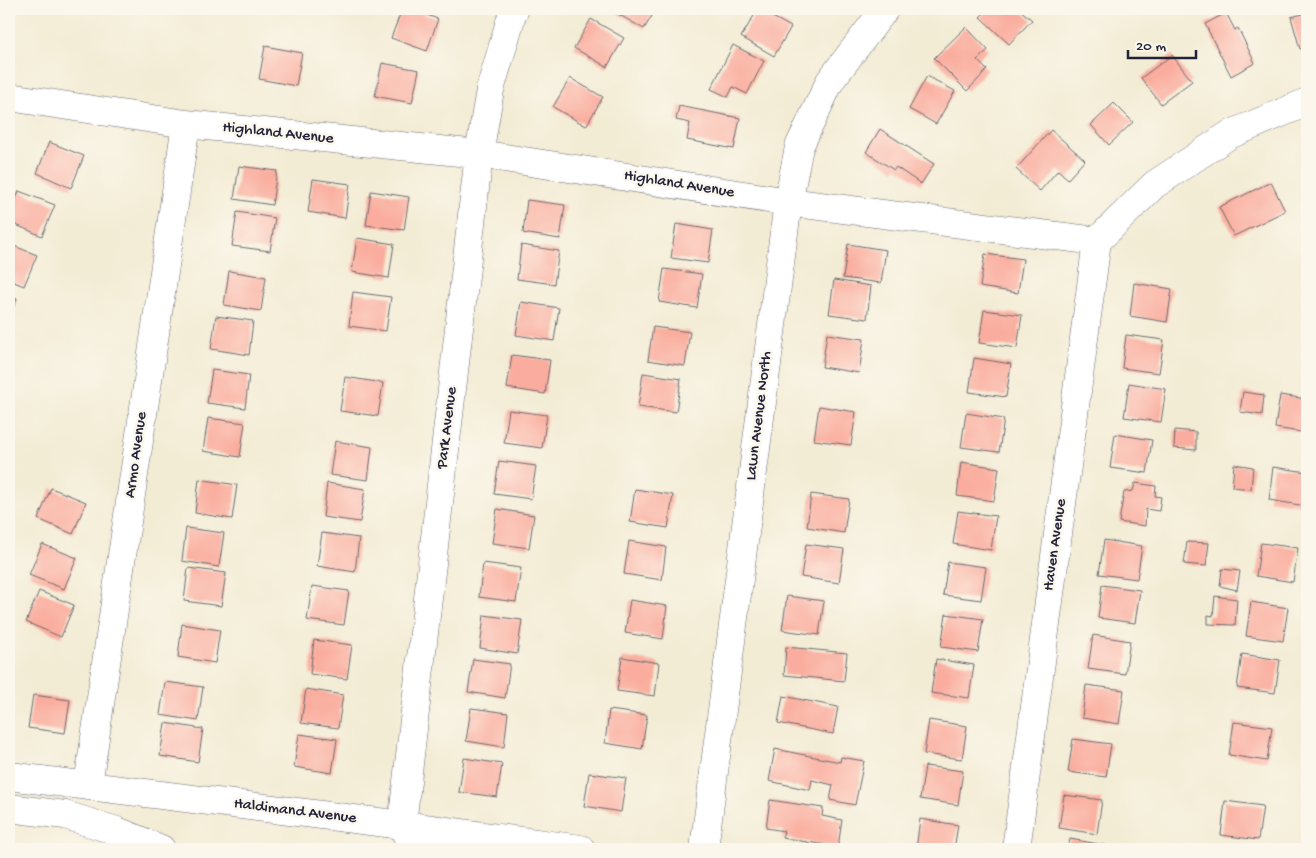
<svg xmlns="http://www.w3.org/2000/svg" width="1316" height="858" font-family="'Gochi Hand',sans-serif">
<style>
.building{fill:#faad9e}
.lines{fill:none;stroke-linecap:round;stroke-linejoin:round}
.minor-casing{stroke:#6b6971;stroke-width:29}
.minor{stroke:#fff;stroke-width:28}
.labels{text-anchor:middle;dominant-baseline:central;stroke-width:5;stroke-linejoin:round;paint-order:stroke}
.street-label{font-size:16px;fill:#22223b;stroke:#fbf7ec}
</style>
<rect width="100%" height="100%" fill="#fbf7ec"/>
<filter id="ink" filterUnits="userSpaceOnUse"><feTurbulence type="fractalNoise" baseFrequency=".02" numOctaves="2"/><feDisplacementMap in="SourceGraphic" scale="10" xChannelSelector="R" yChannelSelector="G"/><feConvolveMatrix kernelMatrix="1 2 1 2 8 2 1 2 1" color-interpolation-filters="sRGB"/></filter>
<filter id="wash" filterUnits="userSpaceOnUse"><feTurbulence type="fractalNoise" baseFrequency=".0096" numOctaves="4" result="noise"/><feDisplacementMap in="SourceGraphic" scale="20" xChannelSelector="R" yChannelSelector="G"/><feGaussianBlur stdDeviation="1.12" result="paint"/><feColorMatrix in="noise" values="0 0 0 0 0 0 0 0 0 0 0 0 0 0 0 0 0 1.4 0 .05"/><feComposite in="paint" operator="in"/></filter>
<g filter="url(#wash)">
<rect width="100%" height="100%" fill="#f3ecd5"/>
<g id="blocks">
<path class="building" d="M402 9H410L438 19 427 51 391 38Z
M612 9H656L644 29 611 10Z
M758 9 791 27 774 56 741 37Z
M988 9H1019L1032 20 1009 44 980 17Z
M1226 13 1235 30 1238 28 1255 63 1231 76 1205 24Z
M1307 13V47L1300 49 1291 17Z
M591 19 624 38 607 67 574 48Z
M966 27 988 50 977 60 987 70 967 91 934 58Z
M733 45 764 61 747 94 733 87 728 97 711 89Z
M265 46 302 53 296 86 259 79Z
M1172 55 1192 81 1161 104 1141 78Z
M382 63 419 70 412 103 375 96Z
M927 76 955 91 936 124 909 109Z
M570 78 603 97 586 126 553 107Z
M1114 103 1133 122 1109 145 1091 125Z
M679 106 740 118 734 149 687 140 690 123 676 120Z
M880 129 934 164 921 184 896 167 894 170 866 152Z
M1051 130 1085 160 1068 179 1058 170 1040 191 1016 169Z
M49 142 84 156 71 188 37 173Z
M239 166 277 171 272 205 234 199Z
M313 179 350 184 345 218 308 212Z
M1271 182 1285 211 1234 236 1219 207Z
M19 191 55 205 42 236 9 222V217Z
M371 191 409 197 404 230 366 225Z
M527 200 565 205 560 239 523 233Z
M237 212 275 218 270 251 232 246Z
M676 224 713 230 708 263 671 258Z
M357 238 394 244 389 278 352 272Z
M9 244 37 255 24 286 9 280Z
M848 244 886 250 881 283 843 278Z
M521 245 559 251 554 284 517 279Z
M985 254 1023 259 1018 293 980 287Z
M664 269 702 274 697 308 659 302Z
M229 271 266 277 261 311 224 305Z
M834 280 871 286 867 319 829 314Z
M1134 283 1172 289 1167 322 1130 316Z
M353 292 391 297 386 331 349 326Z
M9 296 17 299 9 318Z
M521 302 559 308 554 341 516 335Z
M984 310 1022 315 1017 348 979 343Z
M216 316 253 321 249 355 211 349Z
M653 327 690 332 685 366 648 360Z
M827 334 864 339 859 373 822 367Z
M1126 335 1164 340 1159 373 1122 368Z
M512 355 550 360 545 394 507 388Z
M974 358 1011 364 1006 397 969 392Z
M212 370 249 375 245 408 207 403Z
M643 373 681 379 676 412 638 407Z
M345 377 383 383 378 416 340 411Z
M1129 383 1166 389 1161 422 1124 417Z
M1243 392 1264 395 1262 415 1240 412Z
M1280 395 1307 399V433L1275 428Z
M819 406 856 412 851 445 814 440Z
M509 410 547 415 542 448 504 443Z
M966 413 1004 419 999 452 961 447Z
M208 418 245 423 240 457 203 451Z
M1175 430 1196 432V450L1174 448Z
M1115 434 1152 440 1147 473 1110 468Z
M335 441 372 447 368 480 330 475Z
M499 461 536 466 531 499 494 494Z
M961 462 999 468 994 501 957 496Z
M1234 464 1253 467 1251 489 1232 487Z
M1273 467 1307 472V497L1306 506 1269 500Z
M199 479 237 485 232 519 195 513Z
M327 483 365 489 360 522 323 517Z
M1135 483 1156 486 1155 496 1161 497 1159 511 1146 509 1145 526 1119 522 1124 492 1133 491Z
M51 488 86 502 73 534 38 519Z
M635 489 673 495 668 528 630 522Z
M811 494 849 499 844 533 807 527Z
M497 509 534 515 529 548 492 543Z
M958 511 996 516 991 550 953 544Z
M186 528 224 533 219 567 182 561Z
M322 533 359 538 355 572 317 566Z
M1104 540 1142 546 1137 579 1099 574Z
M629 541 666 547 662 580 624 574Z
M1187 542 1209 543 1206 566 1184 564Z
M1261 543 1298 548 1293 582 1256 576Z
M42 544 77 558 64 589 29 575Z
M806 544 844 549 839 583 801 577Z
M948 562 986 567 981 600 943 595Z
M483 563 521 568 516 602 479 597Z
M188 568 226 573 221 606 184 601Z
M1222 569 1240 571 1237 590 1220 586Z
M1102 585 1140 590 1135 623 1098 618Z
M312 586 349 591 344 625 307 620Z
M39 591 74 605 61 637 26 622Z
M787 596 824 601 819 635 782 630Z
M1215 596 1237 599 1235 625 1208 624V615L1213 616Z
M630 600 667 606 663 639 625 633Z
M1251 602 1288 608 1283 641 1246 636Z
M946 614 983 619 978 652 941 647Z
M484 615 522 620 517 654 480 648Z
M182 624 220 630 215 663 178 657Z
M1093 635 1130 641 1125 674 1088 669Z
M314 640 352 645 347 679 310 674Z
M786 647 847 653 844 681 784 675Z
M1242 654 1280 660 1275 693 1237 688Z
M622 657 659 663 655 696 617 691Z
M473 659 510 664 505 698 468 692Z
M936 659 974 665 969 698 931 693Z
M165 682 203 687 198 721 160 715Z
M1086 685 1124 690 1119 724 1082 718Z
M306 689 343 695 338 728 301 723Z
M33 695 70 700 65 733 28 728Z
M783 696 838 707 833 734 778 723Z
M471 708 508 713 504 747 466 741Z
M609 710 647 715 642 749 605 743Z
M929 720 967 726 962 759 924 754Z
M1234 722 1272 727 1267 761 1229 755Z
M165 723 203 729 198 762 160 756Z
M299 734 337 739 332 773 294 767Z
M1073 739 1111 744 1106 777 1068 772Z
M775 749 840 762 841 757 864 761 855 805 830 800 833 785 812 780 810 790 769 781Z
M464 758 502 764 497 797 459 792Z
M925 766 963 771 958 805 920 799Z
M589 773 626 778 621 812 584 806Z
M1064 795 1102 800 1097 834 1059 828Z
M770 800 823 808 822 816 842 820 838 847 782 838 784 831 766 828Z
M1225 801 1263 806 1258 840 1221 835Z
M920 819 958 825 954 849H916Z
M1070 839 1110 846V849H1068Z"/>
</g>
</g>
<g filter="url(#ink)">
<use href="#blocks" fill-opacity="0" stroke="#6b6971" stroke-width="1"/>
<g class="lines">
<defs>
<path id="minor" d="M9 97 186 124 479 154 788 202 1097 241 1154 185 1229 135 1307 102
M9 776 402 825 581 849
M88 785 186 124
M9 808 65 815 117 831 161 849
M413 849 402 825 479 154 490 90 512 15 515 9
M704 849 788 202 799 147 830 81 885 9
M1016 849 1097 241"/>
</defs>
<use href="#minor" class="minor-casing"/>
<use href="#minor" class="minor"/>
</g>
</g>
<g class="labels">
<g class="street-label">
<text transform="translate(278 134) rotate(6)">Highland Avenue</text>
<text transform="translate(679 185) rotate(9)">Highland Avenue</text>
<text transform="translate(760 416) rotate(-83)">Lawn Avenue North</text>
<text transform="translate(448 428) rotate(-83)">Park Avenue</text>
<text transform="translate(137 455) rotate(-82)">Armo Avenue</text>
<text transform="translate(1056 545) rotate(-82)">Haven Avenue</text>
<text transform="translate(295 812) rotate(7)">Haldimand Avenue</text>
</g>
</g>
<rect width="1316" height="858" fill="none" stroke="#fbf7ec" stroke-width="30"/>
<path d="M1128 50v8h68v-8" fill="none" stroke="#22223b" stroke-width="2.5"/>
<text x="1136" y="50" font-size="15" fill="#22223b" stroke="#fbf7ec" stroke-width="4" paint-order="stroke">20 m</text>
</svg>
